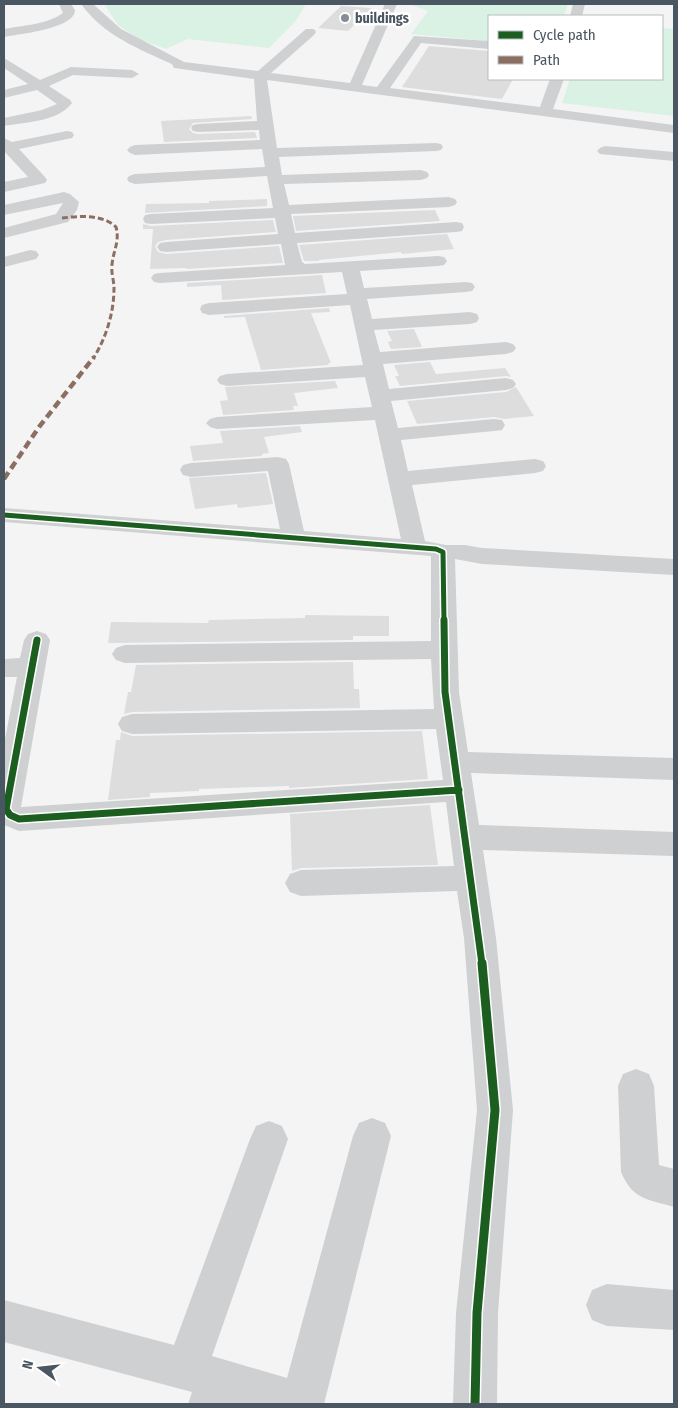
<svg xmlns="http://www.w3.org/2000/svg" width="678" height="1408" font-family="'Fira Sans Condensed',sans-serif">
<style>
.green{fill:#d9f2e3}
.building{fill:#ddddde}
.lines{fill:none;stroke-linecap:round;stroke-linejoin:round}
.minor{fill:#ced0d2;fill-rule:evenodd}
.quiet-far1{stroke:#8d6e63;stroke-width:3;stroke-dasharray:6 3;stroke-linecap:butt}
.quiet{stroke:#8d6e63;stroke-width:4.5;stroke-dasharray:8 4.5;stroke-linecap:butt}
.cycleway-far2-casing{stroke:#fff;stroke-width:8}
.cycleway-far1-casing{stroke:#fff;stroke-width:10}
.cycleway-casing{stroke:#fff;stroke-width:12}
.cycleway-far2{stroke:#1b5e20;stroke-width:5}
.cycleway-far1{stroke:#1b5e20;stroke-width:7}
.cycleway{stroke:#1b5e20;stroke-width:9}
.poi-dot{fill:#868d94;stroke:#fff;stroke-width:2}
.labels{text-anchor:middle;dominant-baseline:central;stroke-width:5;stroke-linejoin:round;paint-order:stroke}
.far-poi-label{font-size:14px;font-weight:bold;fill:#4a5661;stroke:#fff;text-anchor:start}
</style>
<rect width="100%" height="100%" fill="#f4f4f4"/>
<path class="green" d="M104 4H306L295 22 269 48 188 39 166 49 139 39 118 25Z
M409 4H568L564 16H489V41L411 34 428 11Z
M662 28 674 29V116L562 103 570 79H662Z"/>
<path class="building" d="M341 6 372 8 348 31 318 28Z
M429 46 489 51V79H513L502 99 402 87Z
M251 116 252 119 193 123 189 129 193 133 198 134 255 132 257 138 164 142 161 121Z
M267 199V206L145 213 146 204 209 203V201Z
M435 210 440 221 296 231 293 216Z
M273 220 276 232 166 240 158 242 155 247 158 252 166 254 279 246 283 263 186 269V268L150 269 153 229H143V224L151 226Z
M447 234 454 249 402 254 401 252 319 260V261H304L299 245Z
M322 275 326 293 222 300 221 285 187 287V283Z
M329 308 330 312 311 313 331 363H328L329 365 261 370 245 317 224 318V316Z
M414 329 422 347 391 349 388 342 392 341 387 331Z
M430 362 436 374 505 368 511 377 506 376 400 386 395 376H399L394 365Z
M335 381 338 388 294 393 298 406H293L294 410 223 415 220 401 228 400 225 387Z
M516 387 534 416 504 419 494 417 417 424 407 401 506 392Z
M300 426 302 432 264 437 269 453 262 454V456L193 461 190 446 223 443 220 431Z
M266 473 273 504 238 508 237 504 195 509 189 478Z
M305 615 389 616V636H353V640L108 643 111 622 208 623 209 620 305 618Z
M353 662 354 689H359L360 708 132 712 124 714 128 692H131L136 665Z
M422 731 428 779 289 788V786L199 789V791L150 793V797L108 800 116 740H120L121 732 132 736Z
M430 805 438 865 301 868 292 871 290 814Z"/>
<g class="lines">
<path class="minor" d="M59 4H71L75 10C75 29 18 34 4 37V29C24 25 46 25 63 13Z
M81 4H93L121 29 184 62 258 71 306 29H314L316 32 314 35 271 73 350 83 385 4H397L362 85 377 87 414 36 489 41V49L421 43 390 88 540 107 550 79H564L553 109 674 125V133L267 80 277 148 436 143 441 144 443 147 441 150 436 151 279 157 282 175 421 170 427 172 429 175 427 178 421 180 284 184 289 205 449 197 455 199 457 202 455 205 449 207 291 214 295 233 456 222 462 223 464 227 462 231 456 232 297 243 302 262 305 264 438 256 444 257 447 261 444 265 438 266 360 271 364 288 466 282 472 283 475 287 472 291 466 292 367 299 372 319 470 312 477 314 479 318 477 322 470 324 374 330 380 352 506 342 513 344 516 348 513 352 506 354 383 364 389 389 506 378 513 380 516 384 513 388 506 390 391 401 398 428 494 419 502 420 505 425 502 430 494 431 401 440 408 471 535 459 543 461 546 466 543 471 535 473 412 485 425 541 446 545H465L482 548 674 559V575L482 564 455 559 459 692 468 752 674 758V780L471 773 479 825 674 832V856L483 850 496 938 513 1110 498 1313 497 1404H453L456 1313 477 1110 464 938 457 891 301 896 290 892 285 883 290 874 301 870 454 866 446 802 19 831 4 825V744L17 677H4V659L20 658 24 640 28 634 37 631 46 634 50 640 21 807 443 780 436 729 132 734 122 731 118 724 122 717 132 714 434 709 431 659 125 663 116 660 112 654 116 648 125 645 431 641V556L4 522V508L280 529 268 471 191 477 183 475 180 470 183 465 191 463 278 457 286 459 289 464 304 531 401 539 375 420 217 429 210 427 206 423 210 419 217 417 372 407 365 377 227 386 220 384 217 380 220 376 227 374 363 365 350 305 209 315 202 313 200 309 202 305 209 303 347 294 342 272 160 283 154 282 151 278 154 274 160 273 285 265 281 244 166 252 160 251 157 247 160 243 166 242 278 234 275 218 151 224 145 223 143 219 145 215 151 214 273 208 267 176 135 184 129 182 127 179 129 176 135 174 265 167 262 149 135 155 130 153 127 150 130 147 135 145 260 140 259 130 198 132 193 131 191 128 193 125 198 124 257 121 254 79 174 68 172 64C139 49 103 35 81 4Z
M573 4H585L582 16H570Z
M4 58 40 80 71 67 132 70 139 74 132 78 73 75 49 86 70 100 72 103C58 122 25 122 4 126V118L42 110 57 104 37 90 4 98V90L28 84 4 68Z
M67 131 72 132 74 135 72 138 19 149 45 177 47 180 45 183 4 192V182L28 177 4 151V138L12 142Z
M605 146 674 152V161L600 154 597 151 600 148Z
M64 192 70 194 79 202 77 210 68 222 4 238V228L56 214 63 203 4 215V205Z
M30 250 36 251 39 255 36 259 4 267V257Z
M636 1069 649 1074 654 1086 659 1165 674 1169V1207C647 1199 633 1200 621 1172L618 1086 623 1074Z
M372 1118 385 1123 391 1136 324 1404H188L192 1392 4 1342V1300L174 1345 250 1139 256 1126 269 1121 282 1126 288 1139 212 1356 287 1378 353 1136 359 1123Z
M607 1284 674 1290V1330L607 1326 592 1320 586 1305 592 1290Z"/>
<path class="quiet-far1" d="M62 218C80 216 102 214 116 227 120 242 113 251 112 265 111 273 114 281 114 288 114 313 106 338 93 359"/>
<path class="quiet" d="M4 479 39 427 94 357"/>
<defs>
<path id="cycleway-far2" d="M4 515 436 549 443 552 444 622"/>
<path id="cycleway-far1" d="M444 620 445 692 482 964
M37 640 6 809 10 815 19 819 459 790"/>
<path id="cycleway" d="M475 1404 477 1313 495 1110 482 963"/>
</defs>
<use href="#cycleway-far2" class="cycleway-far2-casing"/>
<use href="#cycleway-far1" class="cycleway-far1-casing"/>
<use href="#cycleway" class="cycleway-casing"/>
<use href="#cycleway-far2" class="cycleway-far2"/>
<use href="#cycleway-far1" class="cycleway-far1"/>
<use href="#cycleway" class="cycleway"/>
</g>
<circle class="poi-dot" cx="345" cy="18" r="5"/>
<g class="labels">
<g class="far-poi-label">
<text x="355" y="18">buildings</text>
</g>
</g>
<rect width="678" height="1408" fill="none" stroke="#4a5661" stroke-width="10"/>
<rect x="488" y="15" width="175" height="65" fill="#ffffff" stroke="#b7bbc0"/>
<rect x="498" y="31" width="25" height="8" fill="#1b5e20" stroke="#b7bbc0"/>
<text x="533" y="40" font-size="15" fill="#4a5661">Cycle path</text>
<rect x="498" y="56" width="25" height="8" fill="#8d6e63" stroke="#b7bbc0"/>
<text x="533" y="65" font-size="15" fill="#4a5661">Path</text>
<g transform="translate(40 1368) rotate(285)" stroke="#ffffff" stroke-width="4" paint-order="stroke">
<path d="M0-4L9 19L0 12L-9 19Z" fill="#4a5661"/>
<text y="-8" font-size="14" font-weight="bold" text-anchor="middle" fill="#4a5661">N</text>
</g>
</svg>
